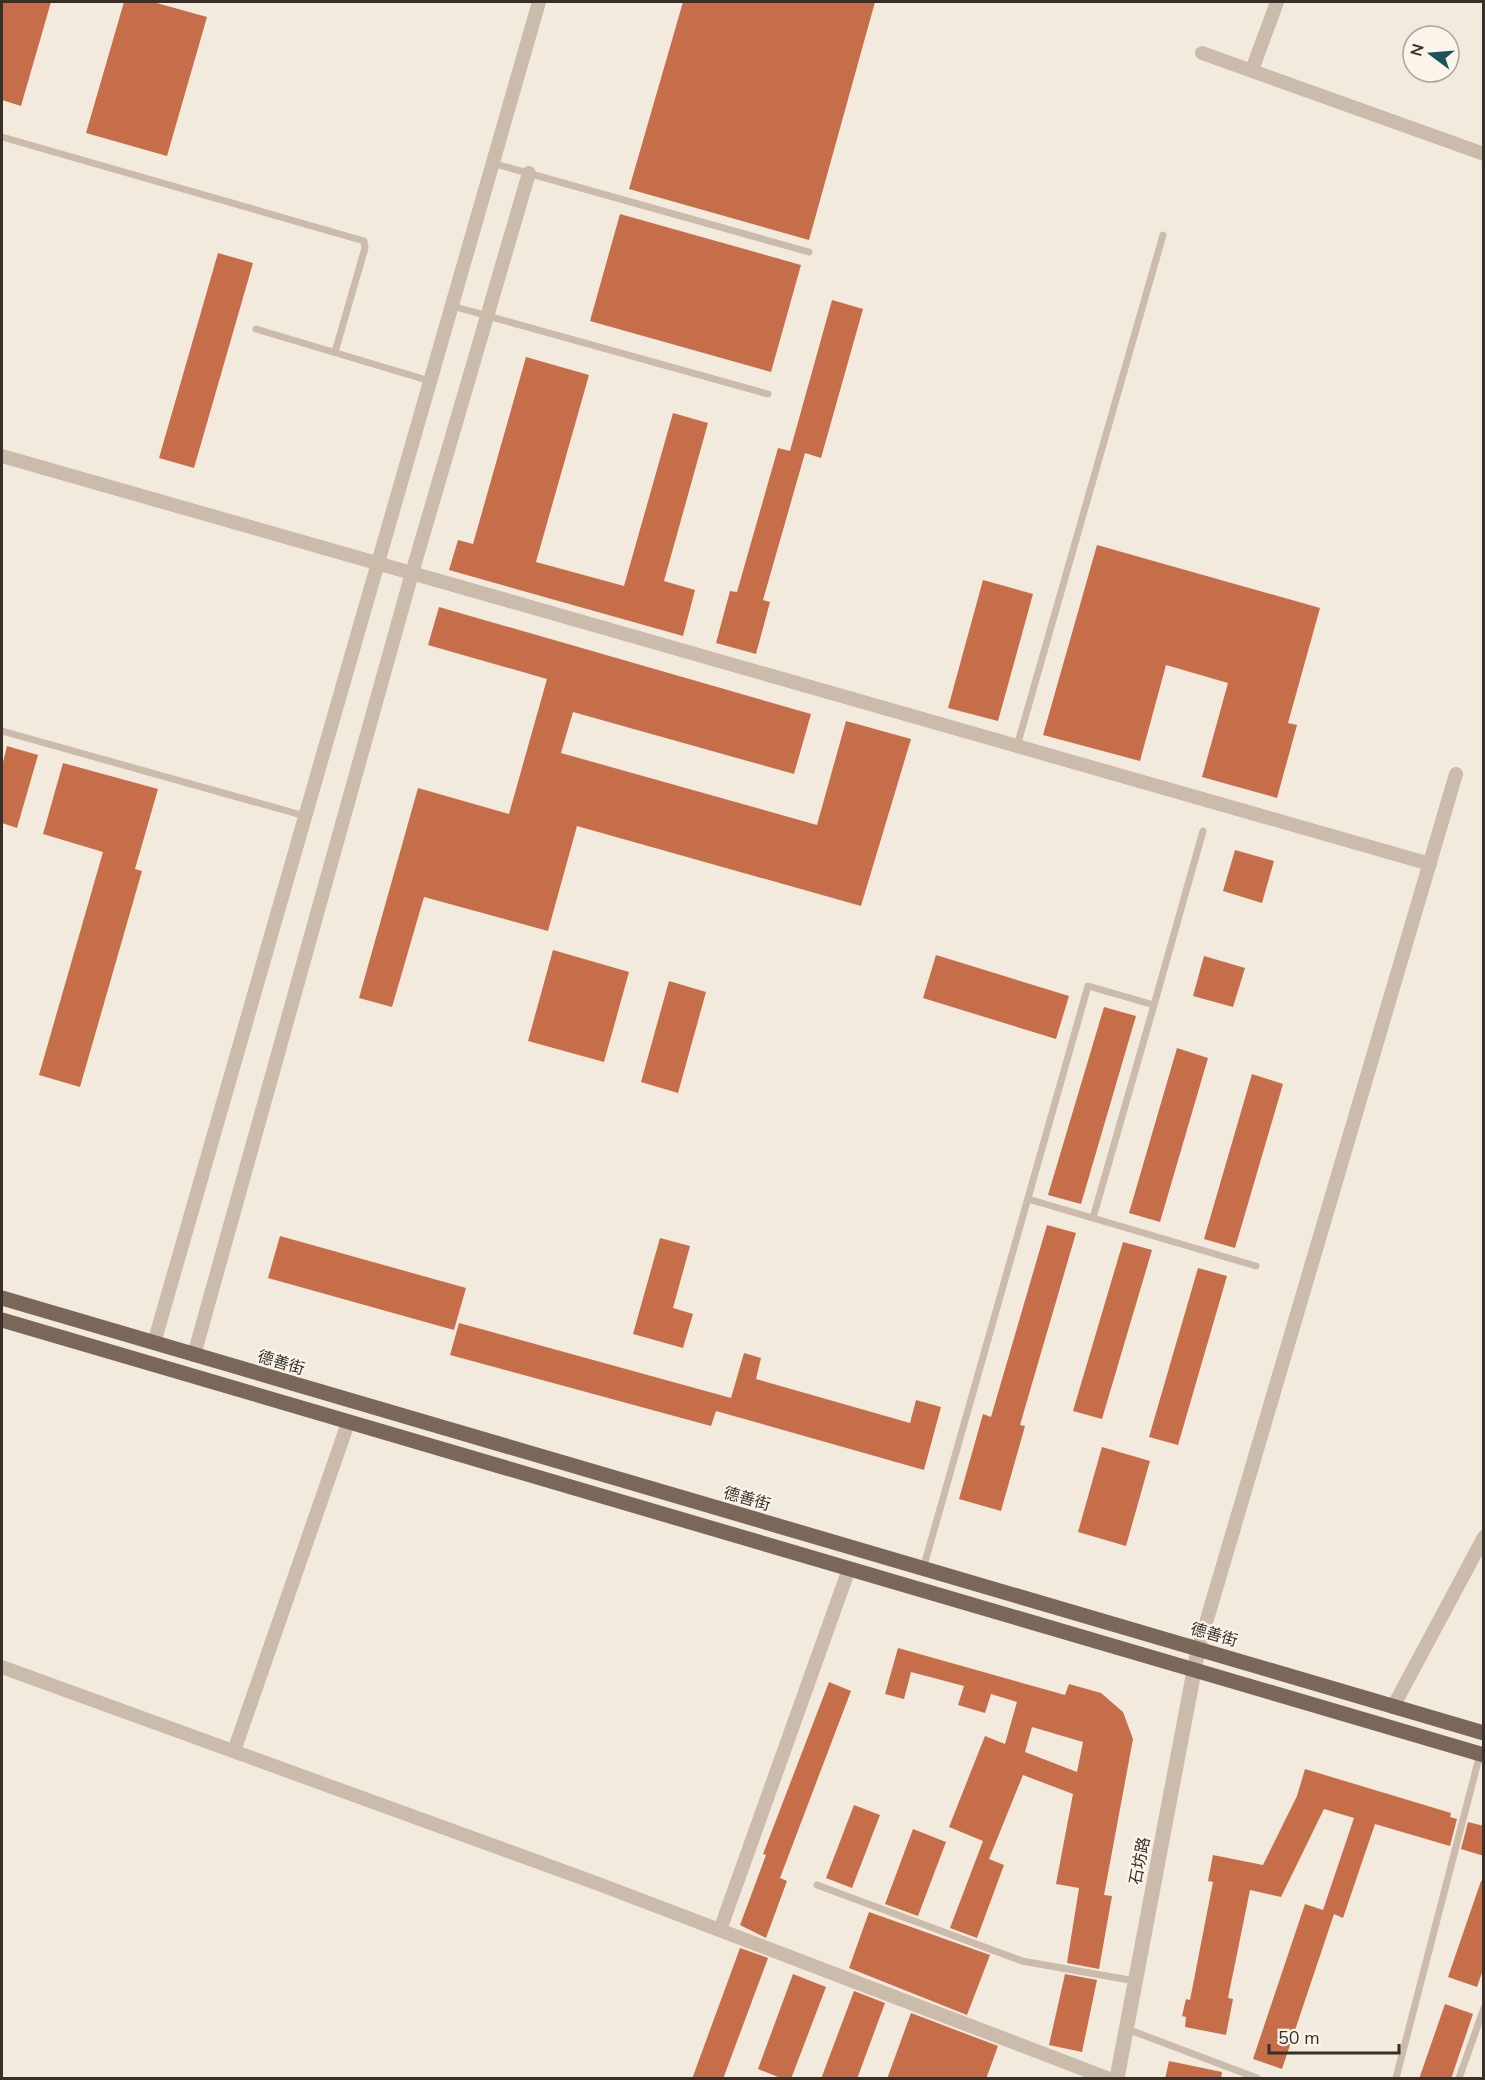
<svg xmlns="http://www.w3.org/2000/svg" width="1485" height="2080" font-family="'Nunito Sans','Noto Sans SC',sans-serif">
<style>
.building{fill:#c66e49;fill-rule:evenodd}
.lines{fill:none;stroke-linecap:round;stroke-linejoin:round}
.service{stroke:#cbbbaa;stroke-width:7}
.minor{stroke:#cbbbaa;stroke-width:14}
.tertiary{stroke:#cbbbaa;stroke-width:15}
.primary{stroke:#7a675a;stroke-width:15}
.labels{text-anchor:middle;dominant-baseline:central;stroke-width:4.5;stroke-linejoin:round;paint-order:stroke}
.street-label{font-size:16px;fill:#382f29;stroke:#faf4eb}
</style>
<rect width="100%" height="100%" fill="#f3eade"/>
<path class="building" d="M2 2H51L21 106 2 100Z
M124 2H153L207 17 167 156 86 133Z
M683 2H875L809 240 629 189Z
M620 214 801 265 771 372 590 321Z
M218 253 253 263 194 468 159 458Z
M832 300 863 309 821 458 805 453 763 600 770 602 756 654 716 643 730 591 737 592 778 448 790 451Z
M526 357 589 375 536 562 624 586 673 413 708 423 664 581 695 590 683 636 449 570 458 540 473 544Z
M1097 545 1320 608 1288 723 1297 725 1277 798 1202 777 1228 683 1166 665 1140 761 1043 735Z
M983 580 1033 594 998 721 948 708Z
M439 607 811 714 794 774 573 712 561 753 817 825 846 721 911 739 861 906 577 826 548 931 424 897 392 1007 359 998 418 788 509 814 547 679 428 645Z
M7 746 38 755 17 828 2 823V766Z
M63 763 158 789 135 869 142 871 80 1087 39 1075 103 852 43 834Z
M1235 850 1274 861 1262 903 1223 891Z
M553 950 629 972 604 1062 528 1041Z
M936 955 1069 996 1056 1039 923 998Z
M1204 956 1245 968 1233 1007 1193 996Z
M669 981 706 992 678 1093 641 1082Z
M1104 1007 1136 1016 1081 1204 1048 1195Z
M1177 1048 1208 1058 1160 1222 1129 1213Z
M1252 1074 1283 1084 1235 1248 1204 1239Z
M1047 1225 1076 1233 1020 1425 1025 1426 1001 1511 959 1499 983 1414 991 1417Z
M280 1236 466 1288 454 1330 268 1278Z
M660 1238 690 1246 673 1308 693 1314 683 1348 633 1334Z
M1123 1242 1152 1250 1102 1419 1073 1411Z
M1198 1268 1227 1276 1178 1445 1149 1437Z
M459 1323 731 1398 744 1353 761 1358 756 1379 910 1423 916 1400 941 1407 924 1470 716 1411 711 1426 450 1355Z
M1102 1447 1150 1461 1126 1546 1078 1532Z
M898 1648 1065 1695 1069 1684 1101 1693 1123 1712 1133 1739 1104 1895 1112 1896 1099 1969 1067 1963 1079 1888 1056 1884 1073 1794 1023 1775 989 1859 1004 1865 977 1938 950 1928 983 1841 949 1827 985 1736 1005 1744 1017 1702 991 1694 985 1713 958 1705 964 1686 911 1672 904 1699 885 1694ZM1032 1727 1083 1742 1077 1772 1025 1752Z
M829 1682 851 1691 780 1878 787 1881 766 1938 740 1925 766 1855 763 1854Z
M1305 1769 1451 1813 1450 1817 1457 1819 1450 1846 1375 1824 1343 1918 1334 1914 1282 2069 1253 2059 1305 1904 1323 1910 1354 1818 1324 1809 1281 1897 1250 1890 1228 1998 1233 1999 1226 2035 1185 2027 1186 2017 1182 2016 1186 1999 1190 2000 1213 1882 1208 1881 1213 1855 1263 1865 1297 1796Z
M854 1805 880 1815 852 1888 826 1878Z
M1468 1822 1484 1826V1856L1461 1849Z
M913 1829 946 1842 918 1916 885 1904Z
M1481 1881H1484V1967L1477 1987 1448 1977Z
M869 1912 990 1955 967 2015 849 1968Z
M740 1948 768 1958 723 2079H692Z
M793 1974 826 1987 791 2079H783L758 2069Z
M1065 1974 1097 1980 1082 2052 1049 2045Z
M854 1991 885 2003 857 2079H821Z
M1445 2004 1473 2014 1451 2079H1419Z
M911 2013 998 2046 986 2079H887Z
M1169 2061 1222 2072 1221 2079H1165Z"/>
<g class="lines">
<path class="service" d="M2 137 364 241 365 248 335 352
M492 163 809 252
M452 306 768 394
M256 329 430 381
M2 731 305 816
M1017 746 1163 235
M1028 1199 1256 1266
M1093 1218 1154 1005
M923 1569 1088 986 1154 1005 1203 831
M817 1885 1022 1961 1135 1981
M1127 2029 1257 2078
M1396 2078 1480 1754
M1459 2078 1484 2008"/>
<path class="minor" d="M1202 53 1484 154
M1252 70 1277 2
M2 456 1430 864
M154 1343 539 2
M194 1355 412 573 529 173
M1198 1650 1456 774
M2 1667 596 1883 1107 2078
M1393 1707 1484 1537
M234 1751 348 1423
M720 1930 849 1569"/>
<path class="tertiary" d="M1117 2078 1198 1650"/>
<path class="primary" d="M2 1298 1484 1733
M2 1320 1484 1755"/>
</g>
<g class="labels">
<g class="street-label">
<text transform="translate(281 1363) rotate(17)">德善街</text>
<text transform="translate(747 1499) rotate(16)">德善街</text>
<text transform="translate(1214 1635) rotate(16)">德善街</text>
<text transform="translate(1140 1861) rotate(-79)">石坊路</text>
</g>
</g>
<rect width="1485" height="2080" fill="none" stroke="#382f29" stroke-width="6"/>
<g transform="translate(1431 54) rotate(286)"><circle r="28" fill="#faf4eb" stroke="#aca59d" stroke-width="1.5"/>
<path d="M0-4.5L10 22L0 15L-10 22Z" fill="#1e535a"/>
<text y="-9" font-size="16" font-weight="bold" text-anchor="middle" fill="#382f29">N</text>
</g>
<path d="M1269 2044v9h130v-9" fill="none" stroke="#382f29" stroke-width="3"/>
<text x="1278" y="2044" font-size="18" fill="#382f29" stroke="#faf4eb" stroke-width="4.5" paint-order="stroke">50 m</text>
</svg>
